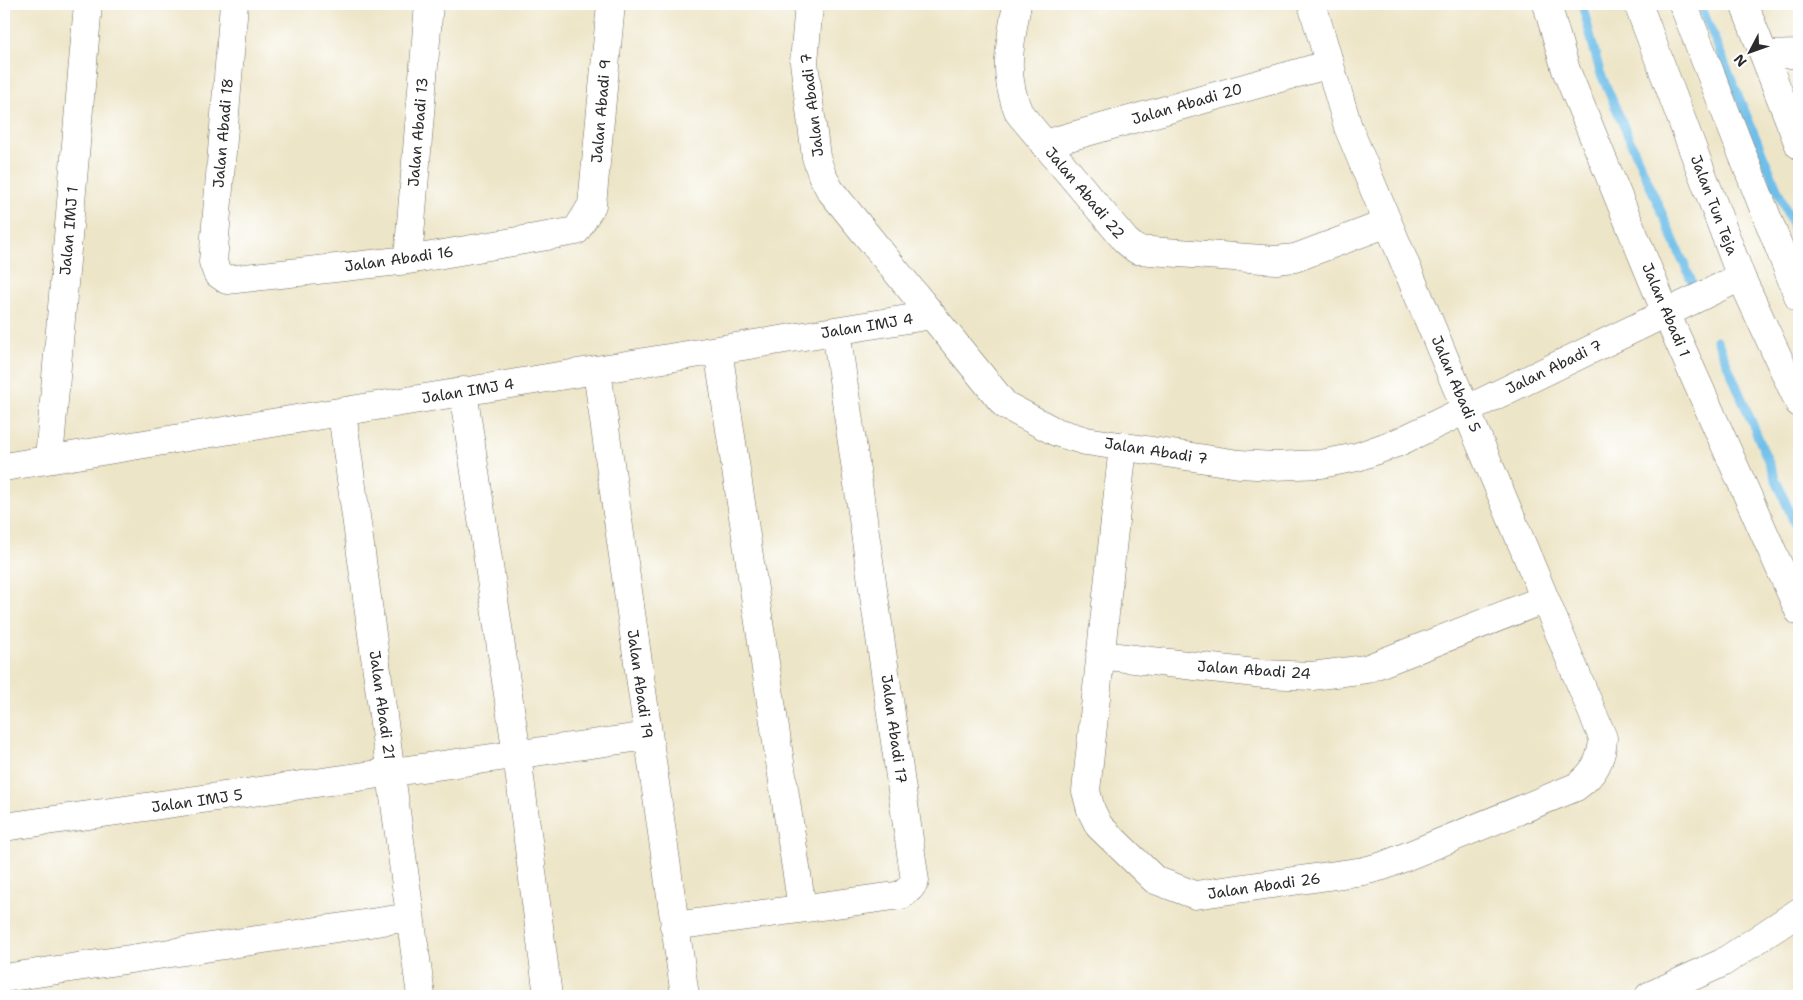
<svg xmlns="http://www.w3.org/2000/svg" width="1803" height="1000" font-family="'Shantell Sans',sans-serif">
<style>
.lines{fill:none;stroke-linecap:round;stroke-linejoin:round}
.stream{stroke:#6dbee9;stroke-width:9}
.minor-casing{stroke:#6f6c62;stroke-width:29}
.major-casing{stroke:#6f6c62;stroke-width:29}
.minor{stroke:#fff;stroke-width:28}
.major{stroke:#fff;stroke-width:28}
.labels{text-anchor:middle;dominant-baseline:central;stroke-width:4;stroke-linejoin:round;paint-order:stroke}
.street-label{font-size:15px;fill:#2b2b2b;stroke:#fff}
</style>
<rect width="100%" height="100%" fill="#fff"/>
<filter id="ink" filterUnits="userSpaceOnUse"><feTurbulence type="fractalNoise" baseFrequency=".02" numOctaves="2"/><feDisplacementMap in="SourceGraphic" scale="10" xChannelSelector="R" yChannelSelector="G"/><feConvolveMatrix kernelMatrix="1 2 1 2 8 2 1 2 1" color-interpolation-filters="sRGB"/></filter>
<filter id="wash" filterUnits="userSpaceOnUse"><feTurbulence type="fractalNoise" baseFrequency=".0096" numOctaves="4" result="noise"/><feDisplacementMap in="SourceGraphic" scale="20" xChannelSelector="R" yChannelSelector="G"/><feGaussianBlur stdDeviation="1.12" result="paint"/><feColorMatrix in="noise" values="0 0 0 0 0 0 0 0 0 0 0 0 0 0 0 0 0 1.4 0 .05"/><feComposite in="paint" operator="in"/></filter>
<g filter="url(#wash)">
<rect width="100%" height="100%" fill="#ede5c7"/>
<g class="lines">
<path class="stream" d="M1582 4 1600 72 1693 284
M1700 4 1799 241
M1717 340 1799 534"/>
</g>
</g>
<g filter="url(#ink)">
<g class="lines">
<defs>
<path id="minor" d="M234 4 213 262 217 273 227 280 408 260 576 231 592 205 611 4
M809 4 804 62 816 157 822 175 830 190 1005 405 1056 432 1086 441 1239 464 1274 466 1321 464 1357 457 1399 442 1741 277
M1017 4C1010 45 1002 74 1019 113L1126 241 1137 250 1276 260 1295 258 1388 223
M1547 4 1566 70 1666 313 1799 611
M1744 4 1799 145
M1764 55 1799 54
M1044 144 1330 64
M408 260 429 4
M718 350 802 908
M597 371 685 996
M463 391 517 755 548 996
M342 413 421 996
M1123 446 1086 791 1091 810 1099 826 1155 880 1195 895 1364 871 1383 866 1576 787C1594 774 1602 760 1603 738L1348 127 1312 4
M49 459 88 4
M4 467 932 315
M1100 655 1264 674 1312 676 1366 669 1545 599
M4 827 648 736
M674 926 902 895 910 888 915 881 836 331
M4 978 410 917
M1649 996 1722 963 1799 912"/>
<path id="major" d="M1638 4 1741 277 1799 403
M1683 4 1799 298"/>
</defs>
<use href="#minor" class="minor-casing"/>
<use href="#major" class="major-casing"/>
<use href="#minor" class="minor"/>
<use href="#major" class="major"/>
</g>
</g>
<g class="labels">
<g class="street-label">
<text transform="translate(1187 104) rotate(-16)">Jalan Abadi 20</text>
<text transform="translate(812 105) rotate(-97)">Jalan Abadi 7</text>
<text transform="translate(601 111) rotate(-85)">Jalan Abadi 9</text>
<text transform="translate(418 132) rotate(-85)">Jalan Abadi 13</text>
<text transform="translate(223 133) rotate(-85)">Jalan Abadi 18</text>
<text transform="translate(1085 193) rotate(50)">Jalan Abadi 22</text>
<text transform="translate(1714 205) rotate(69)">Jalan Tun Teja</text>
<text transform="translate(69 231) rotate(-85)">Jalan IMJ 1</text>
<text transform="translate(399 259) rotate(-8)">Jalan Abadi 16</text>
<text transform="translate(1666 310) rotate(67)">Jalan Abadi 1</text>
<text transform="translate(867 326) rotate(-9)">Jalan IMJ 4</text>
<text transform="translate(1554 367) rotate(-26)">Jalan Abadi 7</text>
<text transform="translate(1456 384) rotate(67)">Jalan Abadi 5</text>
<text transform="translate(468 391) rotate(-9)">Jalan IMJ 4</text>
<text transform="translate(1156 451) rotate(9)">Jalan Abadi 7</text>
<text transform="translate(1254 670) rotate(4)">Jalan Abadi 24</text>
<text transform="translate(640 684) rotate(82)">Jalan Abadi 19</text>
<text transform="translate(382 705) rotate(82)">Jalan Abadi 21</text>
<text transform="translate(894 729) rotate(82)">Jalan Abadi 17</text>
<text transform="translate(197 801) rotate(-8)">Jalan IMJ 5</text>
<text transform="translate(1264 886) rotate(-8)">Jalan Abadi 26</text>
</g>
</g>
<rect width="1803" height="1000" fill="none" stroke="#fff" stroke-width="20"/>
<g transform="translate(1750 52) rotate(229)" stroke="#ffffff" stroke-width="4" paint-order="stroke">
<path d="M0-4L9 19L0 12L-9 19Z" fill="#2b2b2b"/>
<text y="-8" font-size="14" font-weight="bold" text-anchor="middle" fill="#2b2b2b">N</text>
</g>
</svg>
